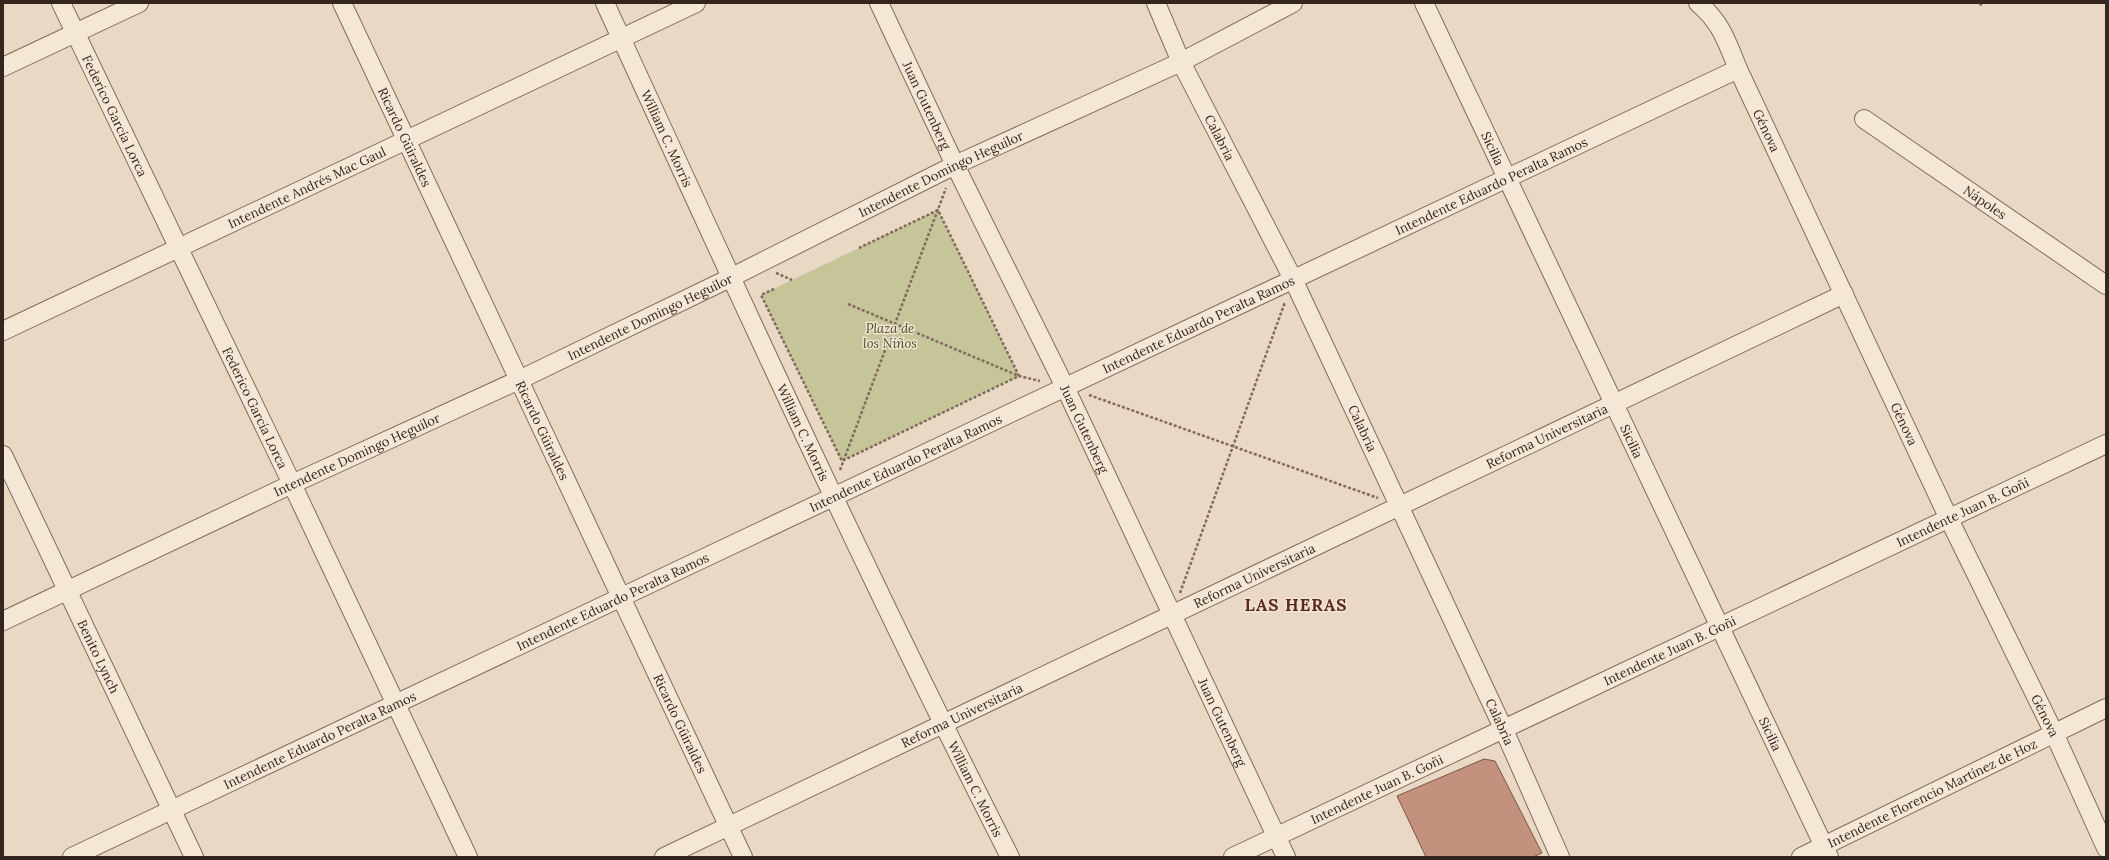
<svg xmlns="http://www.w3.org/2000/svg" width="2109" height="860" font-family="Lora,serif">
<style>
.green{fill:#c6c599}
.building{fill:#c3917d;stroke:#7e5445}
.lines{fill:none;stroke-linecap:round;stroke-linejoin:round}
.minor-casing{stroke:#816b5c;stroke-width:20}
.path{stroke:#816b5c;stroke-width:2.5;stroke-dasharray:3 2;stroke-linecap:butt}
.minor{stroke:#f5e7d6;stroke-width:18}
.labels{text-anchor:middle;dominant-baseline:central;stroke-width:3;stroke-linejoin:round;paint-order:stroke}
.street-label{font-size:13px;fill:#33261f;stroke:#f1e4d2}
.park-label{font-size:13px;font-style:italic;fill:#494d27;stroke:#f1e4d2}
.district-label{font-size:17px;font-weight:bold;letter-spacing:1px;fill:#5b2723;stroke:#f1e4d2}
</style>
<rect width="100%" height="100%" fill="#e9d9c4"/>
<path class="green" d="M938 210 1019 376 842 461 761 295Z"/>
<path class="building" d="M1484 759 1495 761 1542 853 1533 857H1426L1397 796Z"/>
<g class="lines">
<defs>
<g id="minor">
<path id="s1" d="M61 3 292 484 468 857"/>
<path id="s2" d="M342 3 743 857"/>
<path id="s3" d="M605 3C736 289 867 576 1010 857"/>
<path id="s4" d="M879 3 955 165 1065 387 1286 857"/>
<path id="s5" d="M1156 3 1181 62 1293 279 1504 730 1560 857"/>
<path id="s6" d="M1424 3 1829 857"/>
<path id="s7" d="M1698 3C1721 22 1727 42 1738 69L1949 519 2054 733 2106 848"/>
<path d="M3 67 139 3"/>
<path id="s8" d="M1864 119 2106 285"/>
<path id="s9" d="M3 331 696 3"/>
<path id="s10" d="M3 455 194 857"/>
<path id="s11" d="M3 621 292 484 519 380 730 278 955 165 1181 62 1293 3"/>
<path id="s12" d="M72 857 1738 69"/>
<path id="s13" d="M664 857 1844 294"/>
<path id="s14" d="M1233 857 2106 444"/>
<path id="s15" d="M1801 857 2106 708"/>
</g>
</defs>
<use href="#minor" class="minor-casing"/>
<path class="path" d="M1980 3 1982 7
M776 273 792 280
M774 289 761 295 842 461 1019 376 938 210 859 248
M848 304 1019 376 1040 381
M1089 395 1378 498
M840 470 946 188
M1180 593 1285 302"/>
<use href="#minor" class="minor"/>
</g>
<g class="labels">
<g class="street-label">
<text stroke="none"><textPath href="#s4" startOffset="113">Juan Gutenberg</textPath></text>
<text stroke="none"><textPath href="#s1" startOffset="125">Federico García Lorca</textPath></text>
<text stroke="none"><textPath href="#s7" startOffset="146">Génova</textPath></text>
<text stroke="none"><textPath href="#s2" startOffset="148">Ricardo Güiraldes</textPath></text>
<text stroke="none"><textPath href="#s5" startOffset="149">Calabria</textPath></text>
<text stroke="none"><textPath href="#s3" startOffset="149">William C. Morris</textPath></text>
<text stroke="none"><textPath href="#s6" startOffset="161">Sicilia</textPath></text>
<text stroke="none"><textPath href="#s11" startOffset="1039">Intendente Domingo Heguilor</textPath></text>
<text stroke="none"><textPath href="#s12" startOffset="1570">Intendente Eduardo Peralta Ramos</textPath></text>
<text stroke="none"><textPath href="#s9" startOffset="336">Intendente Andrés Mac Gaul</textPath></text>
<text stroke="none"><textPath href="#s8" startOffset="147">Nápoles</textPath></text>
<text stroke="none"><textPath href="#s11" startOffset="715">Intendente Domingo Heguilor</textPath></text>
<text stroke="none"><textPath href="#s12" startOffset="1246">Intendente Eduardo Peralta Ramos</textPath></text>
<text stroke="none"><textPath href="#s1" startOffset="449">Federico García Lorca</textPath></text>
<text stroke="none"><textPath href="#s7" startOffset="470">Génova</textPath></text>
<text stroke="none"><textPath href="#s5" startOffset="473">Calabria</textPath></text>
<text stroke="none"><textPath href="#s4" startOffset="473">Juan Gutenberg</textPath></text>
<text stroke="none"><textPath href="#s2" startOffset="472">Ricardo Güiraldes</textPath></text>
<text stroke="none"><textPath href="#s3" startOffset="473">William C. Morris</textPath></text>
<text stroke="none"><textPath href="#s13" startOffset="978">Reforma Universitaria</textPath></text>
<text stroke="none"><textPath href="#s6" startOffset="485">Sicilia</textPath></text>
<text stroke="none"><textPath href="#s11" startOffset="391">Intendente Domingo Heguilor</textPath></text>
<text stroke="none"><textPath href="#s12" startOffset="922">Intendente Eduardo Peralta Ramos</textPath></text>
<text stroke="none"><textPath href="#s14" startOffset="807">Intendente Juan B. Goñi</textPath></text>
<text stroke="none"><textPath href="#s13" startOffset="654">Reforma Universitaria</textPath></text>
<text stroke="none"><textPath href="#s12" startOffset="598">Intendente Eduardo Peralta Ramos</textPath></text>
<text stroke="none"><textPath href="#s14" startOffset="483">Intendente Juan B. Goñi</textPath></text>
<text stroke="none"><textPath href="#s10" startOffset="223">Benito Lynch</textPath></text>
<text stroke="none"><textPath href="#s13" startOffset="330">Reforma Universitaria</textPath></text>
<text stroke="none"><textPath href="#s7" startOffset="794">Génova</textPath></text>
<text stroke="none"><textPath href="#s5" startOffset="797">Calabria</textPath></text>
<text stroke="none"><textPath href="#s4" startOffset="797">Juan Gutenberg</textPath></text>
<text stroke="none"><textPath href="#s2" startOffset="796">Ricardo Güiraldes</textPath></text>
<text stroke="none"><textPath href="#s6" startOffset="809">Sicilia</textPath></text>
<text stroke="none"><textPath href="#s12" startOffset="274">Intendente Eduardo Peralta Ramos</textPath></text>
<text stroke="none"><textPath href="#s3" startOffset="869">William C. Morris</textPath></text>
<text stroke="none"><textPath href="#s14" startOffset="159">Intendente Juan B. Goñi</textPath></text>
<text stroke="none"><textPath href="#s15" startOffset="146">Intendente Florencio Martínez de Hoz</textPath></text>
</g>
<g class="park-label">
<text x="890" y="328">Plaza de<tspan x="890" dy="15">los Niños</tspan></text>
</g>
<g class="district-label">
<text x="1296" y="605">LAS HERAS</text>
</g>
</g>
<rect width="2109" height="860" fill="none" stroke="#33261f" stroke-width="8"/>
</svg>
